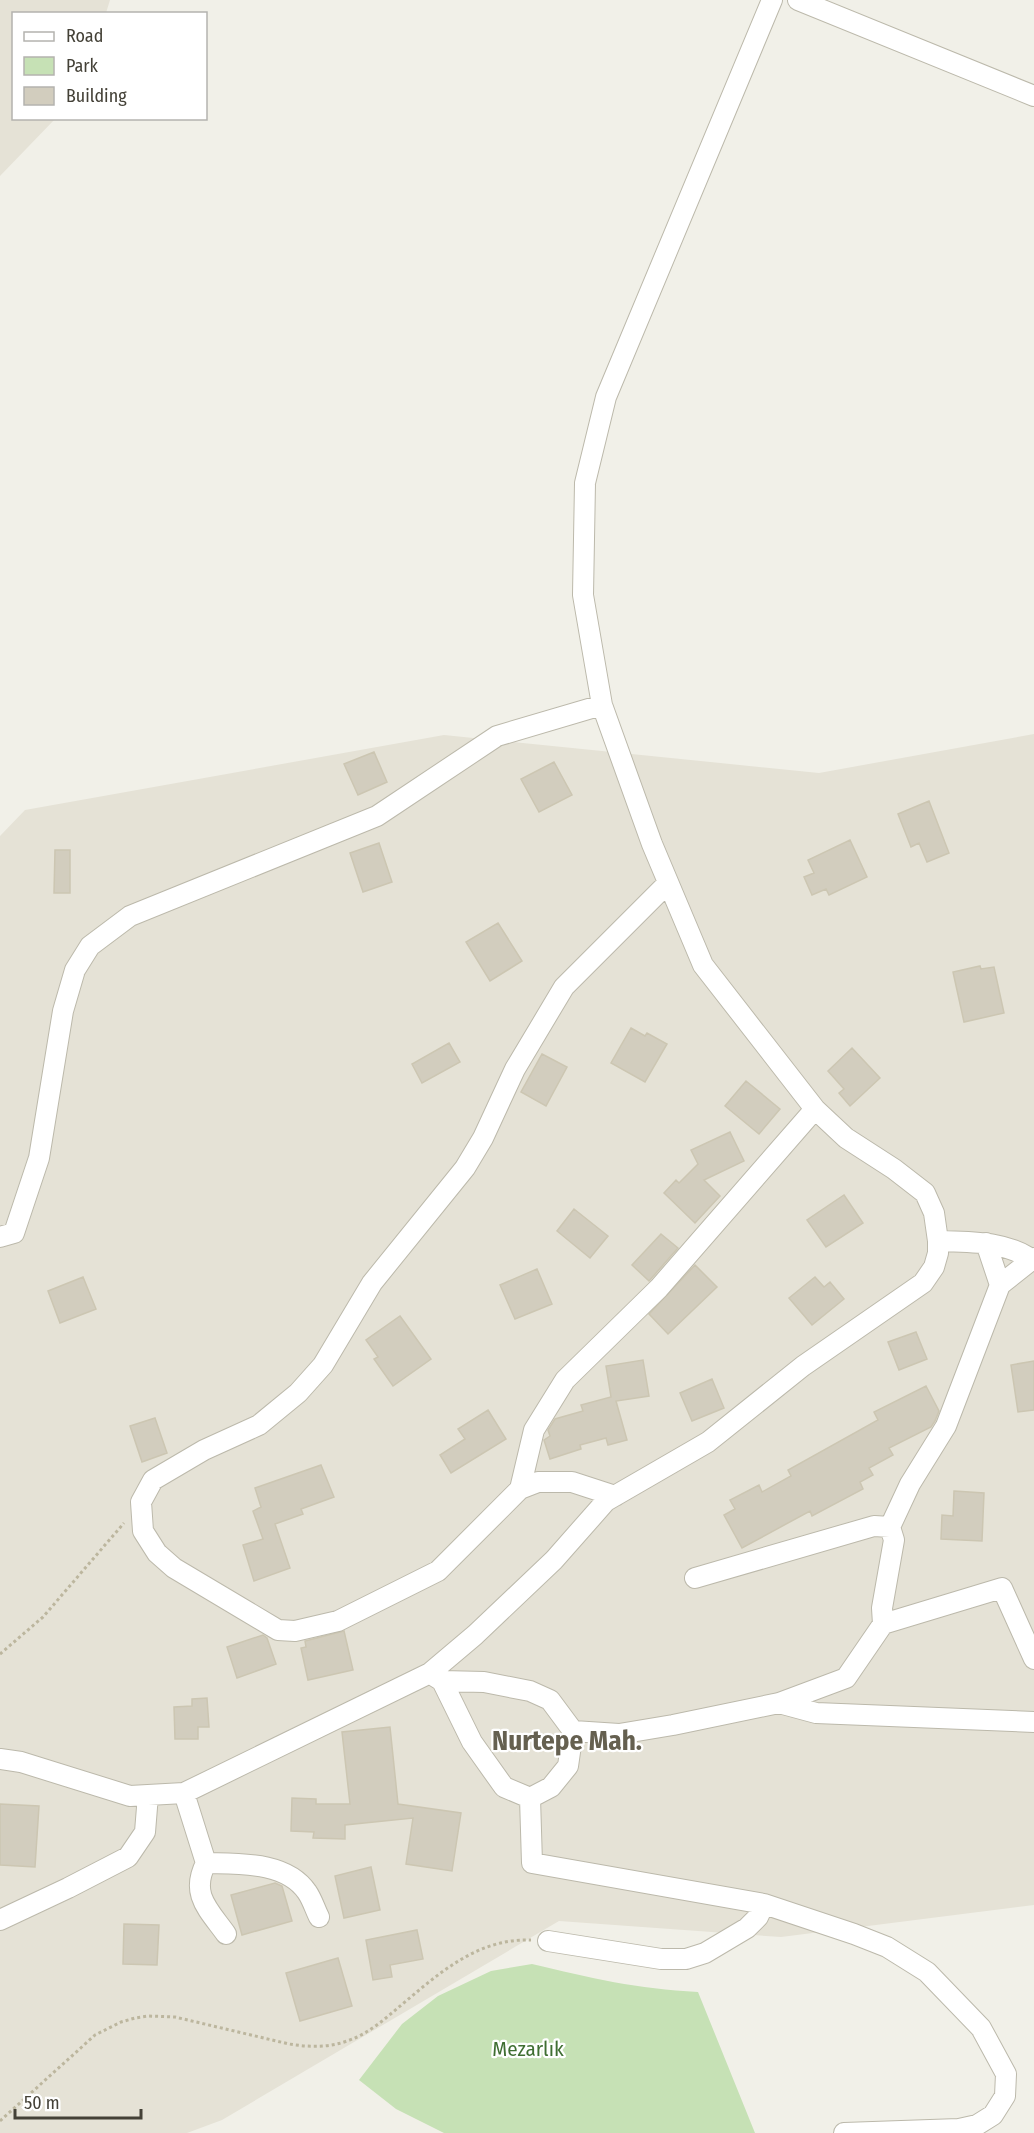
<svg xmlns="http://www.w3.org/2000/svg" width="1034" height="2133" font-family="'Fira Sans Condensed',sans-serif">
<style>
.residential{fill:#e5e2d6}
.green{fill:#c6e1b5}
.building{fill:#d2cdbe;stroke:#ccc6b2;stroke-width:1.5}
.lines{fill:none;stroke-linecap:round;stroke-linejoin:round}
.minor-casing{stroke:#bcb9ab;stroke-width:22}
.path{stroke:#bcb69e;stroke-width:3;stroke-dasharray:3 3;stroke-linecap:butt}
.minor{stroke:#fff;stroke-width:20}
.labels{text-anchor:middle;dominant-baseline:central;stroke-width:4.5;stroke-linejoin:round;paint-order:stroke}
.park-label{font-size:21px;fill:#3f6e32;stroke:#fff}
.district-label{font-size:27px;font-weight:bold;fill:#656050;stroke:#fff}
</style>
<rect width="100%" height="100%" fill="#f1f0e8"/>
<path class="residential" d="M0 0H110L106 13 14 14V118L55 119 0 176Z
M1034 734V1905L781 1937 559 1921 222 2120 187 2133H0V836L25 810 444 735 819 773Z"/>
<path class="green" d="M532 1964C590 1978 638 1989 698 1992L755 2133H444L396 2109 359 2080 402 2024 438 1996 491 1971Z"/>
<path class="building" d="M374 752 387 782 358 795 344 764Z
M554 762 572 795 539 812 521 779Z
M929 801 949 853 927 862 919 843 911 847 898 814Z
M850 840 867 877 829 895 826 889 812 895 804 877 814 873 808 860Z
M379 843 392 882 363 892 350 853Z
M55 850H70V893H54Z
M498 923 522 961 490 981 466 942Z
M980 966 981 969 994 967 1004 1013 964 1022 953 972Z
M631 1028 645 1036 647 1033 667 1044 645 1082 611 1063Z
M449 1043 460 1062 422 1083 412 1064Z
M852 1048 880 1078 850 1106 839 1093 844 1089 828 1071Z
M542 1054 567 1067 546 1106 521 1092Z
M746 1081 780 1109 759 1134 725 1106Z
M730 1132 744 1161 704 1180 720 1196 695 1223 664 1193 676 1180 679 1183 698 1164 691 1150Z
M844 1195 863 1223 826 1247 807 1220Z
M574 1209 608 1236 590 1258 557 1231Z
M661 1234 678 1248 649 1281 632 1265Z
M695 1265 717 1287 668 1334 649 1314Z
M537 1269 552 1304 515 1319 500 1285Z
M83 1277 96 1309 60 1323 48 1291Z
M815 1277 824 1287 830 1282 844 1299 812 1325 789 1298Z
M400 1316 431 1359 393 1386 374 1359 378 1357 366 1340Z
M916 1332 927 1359 899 1370 888 1342Z
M643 1360 649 1396 616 1401 627 1440 608 1445 606 1438 580 1445 581 1449 550 1459 544 1440 550 1436 548 1430 555 1419 583 1411 581 1405 611 1397 606 1366Z
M1034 1361V1410L1018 1412 1011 1365Z
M712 1379 724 1408 692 1421 680 1393Z
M926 1386 939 1411 935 1421 931 1427 889 1448 893 1455 869 1468 873 1475 860 1482 863 1489 812 1516 810 1511 742 1548 724 1515 735 1509 730 1500 759 1485 762 1492 791 1476 788 1470 878 1420 874 1412Z
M488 1410 506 1439 451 1473 440 1455 465 1439 458 1429Z
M155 1418 167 1453 142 1462 130 1426Z
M321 1465 334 1497 301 1509 303 1514 275 1524 290 1568 254 1581 243 1545 263 1539 253 1511 261 1507 255 1488Z
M954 1491 984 1493 982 1541 941 1539 942 1515 953 1516Z
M344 1631 353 1670 308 1680 301 1648 306 1647 305 1641Z
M263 1635 267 1638 276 1664 237 1678 227 1647Z
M207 1698 209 1727H198V1739H175L174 1707 192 1706V1699Z
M390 1727 398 1804 461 1813 452 1871 406 1864 413 1818 345 1825V1839L313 1838 314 1832 291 1831 292 1798 316 1799V1804H350L342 1732Z
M0 1804 39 1806 35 1867 0 1865Z
M371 1867 380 1910 344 1918 335 1876Z
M275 1883 282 1886 292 1921 242 1935 231 1895Z
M124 1924 159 1925 157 1965 123 1964Z
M417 1930 423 1959 390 1965 392 1977 373 1980 366 1940Z
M338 1958 352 2006 300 2021 286 1973Z"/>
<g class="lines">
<defs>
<path id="minor" d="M798 0 1034 96
M0 1237 14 1233 39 1158 63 1011 75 970 90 946 130 916 377 816 497 736 602 705
M938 1241C971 1242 1007 1241 1034 1261
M986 1243 1000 1285
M520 1489 534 1430 565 1380 659 1288 815 1109
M615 1496 572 1482H538L520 1489 438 1571 338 1621 295 1631 278 1630 174 1568 157 1553 143 1531 141 1502 153 1480 204 1450 259 1425 298 1393 323 1365 372 1283 465 1168 483 1138 515 1069 564 987 668 883
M695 1578 874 1526 890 1527
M883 1624 1002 1588 1034 1659
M434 1676 442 1681 484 1682 530 1691 550 1700 573 1731 619 1734 673 1725 779 1703 846 1678 883 1624 882 1608 894 1540 890 1527 910 1484 946 1426 1000 1285 1034 1258
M442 1681 472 1742 504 1787 530 1798 532 1863 764 1904 854 1934 887 1947 927 1972 981 2028 1006 2074 1005 2096 993 2115 977 2125 959 2129 844 2133
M779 1703 816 1713 1034 1722
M0 1759 21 1762 130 1796 184 1793 430 1673 475 1635 554 1560 606 1501 708 1442 803 1366 923 1283 934 1267 938 1253V1241L934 1213 925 1193 894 1169 846 1138 815 1109 703 965 652 844 602 705 583 595 585 483 606 397 772 0
M184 1793 206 1863C190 1894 208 1909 226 1934
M530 1798 551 1787 568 1766 573 1731
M206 1863C238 1864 286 1861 307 1892 312 1899 315 1909 319 1917
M0 1920 68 1888 128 1857 145 1832 148 1795
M548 1941 661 1959H686L705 1953 747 1928 758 1917 764 1904"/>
</defs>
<use href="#minor" class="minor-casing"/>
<path class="path" d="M0 1654 43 1617 124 1523
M0 2121 95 2035 121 2022 135 2018 148 2016 175 2017 289 2044C308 2047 328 2048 347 2041 365 2035 379 2024 393 2012 434 1978 474 1938 531 1940"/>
<use href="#minor" class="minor"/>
</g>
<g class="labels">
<g class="park-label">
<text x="528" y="2049">Mezarlık</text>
</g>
<g class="district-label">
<text x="567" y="1741">Nurtepe Mah.</text>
</g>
</g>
<rect x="12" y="12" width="195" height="108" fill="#ffffff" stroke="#b4b3af" stroke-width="1.5"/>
<rect x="24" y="32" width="30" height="9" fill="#ffffff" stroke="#b4b3af" stroke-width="1.5"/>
<text x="66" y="42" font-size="18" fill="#444137">Road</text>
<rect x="24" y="57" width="30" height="18" fill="#c6e1b5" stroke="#b4b3af" stroke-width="1.5"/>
<text x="66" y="72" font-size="18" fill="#444137">Park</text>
<rect x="24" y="87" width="30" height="18" fill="#d2cdbe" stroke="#b4b3af" stroke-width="1.5"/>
<text x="66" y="102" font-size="18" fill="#444137">Building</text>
<path d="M15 2109v9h126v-9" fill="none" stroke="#444137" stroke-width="3"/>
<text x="24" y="2109" font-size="18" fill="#444137" stroke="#ffffff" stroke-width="4.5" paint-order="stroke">50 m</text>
</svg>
